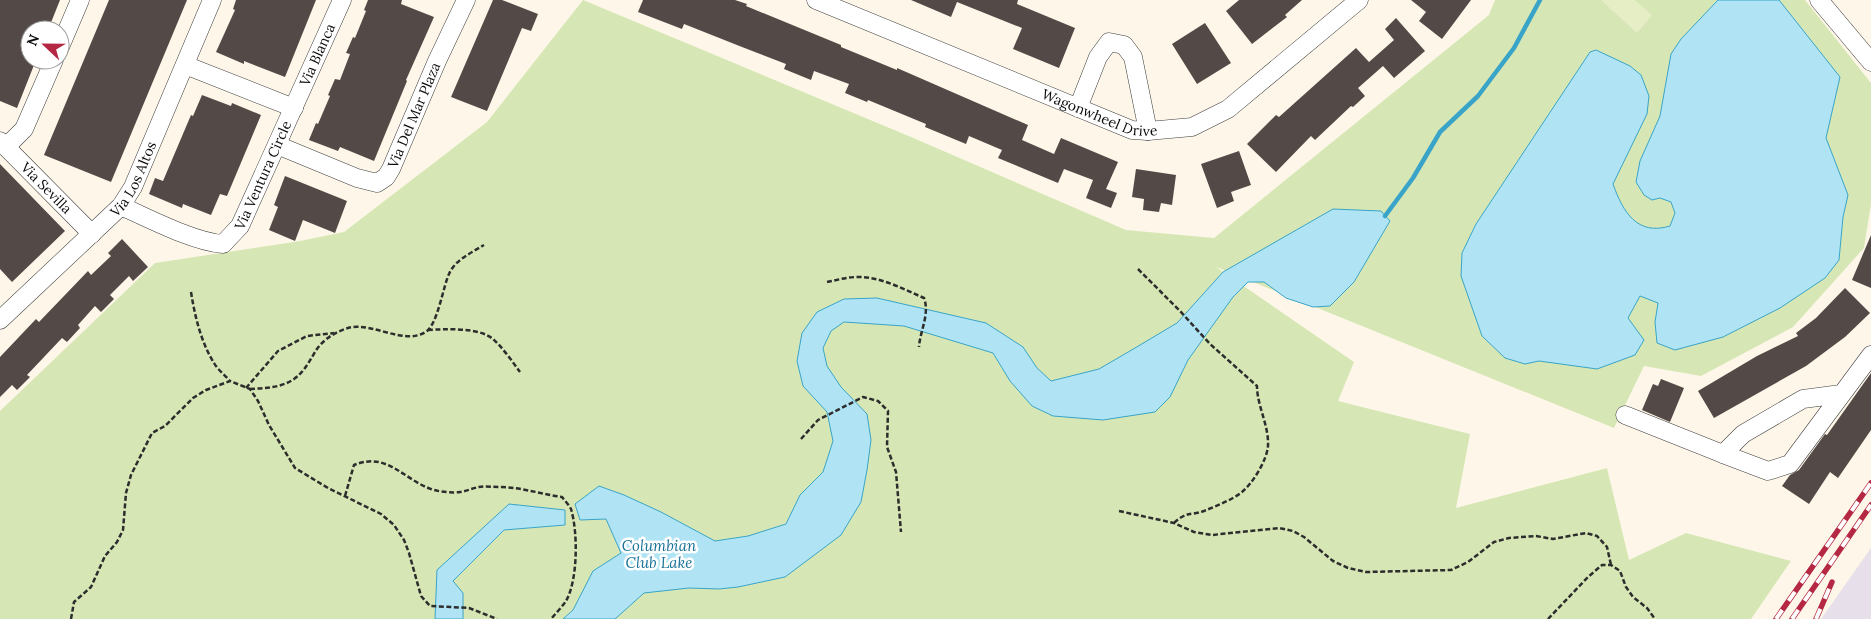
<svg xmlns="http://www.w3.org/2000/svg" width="1871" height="619" font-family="Lora,serif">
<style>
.industrial{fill:#e7dfea}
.green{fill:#d6e7b5}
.pitch{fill:#e6eec6}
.water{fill:#b0e4f4;stroke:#39a4c8}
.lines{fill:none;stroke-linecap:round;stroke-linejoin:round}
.stream{stroke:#39a4c8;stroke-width:4.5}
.building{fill:#534a47}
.minor-casing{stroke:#3e3e3e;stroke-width:19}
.path{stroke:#2d2d2d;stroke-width:2.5;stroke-dasharray:5 2.5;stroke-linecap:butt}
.minor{stroke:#fff;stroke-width:18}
.rail-casing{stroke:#b52843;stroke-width:5.5}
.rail{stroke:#fff;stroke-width:4;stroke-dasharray:11;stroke-linecap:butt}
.labels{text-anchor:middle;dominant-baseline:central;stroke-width:5;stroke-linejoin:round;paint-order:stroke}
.street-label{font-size:14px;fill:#0b0b0b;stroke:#fff}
.water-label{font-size:15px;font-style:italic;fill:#197297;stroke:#fff}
</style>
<rect width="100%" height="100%" fill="#fef7e9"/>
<path class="industrial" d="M1871 548V619H1821Z"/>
<path class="green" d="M583 0 911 137 1126 230 1214 238 1489 15 1495 0H1805L1871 83V204L1864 248 1793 327 1701 376 1644 366 1614 428 1216 267 1354 362 1338 401 1470 434 1456 508 1607 468 1629 560 1686 533 1791 561 1751 619H0V411L155 263 300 241 344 232 487 122Z"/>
<path class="pitch" d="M1601 0H1635L1652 15 1637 33Z"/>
<path class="water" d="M1718 0H1779L1840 77 1826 138 1848 195 1843 217 1839 260 1825 278 1780 308 1723 337 1675 350 1657 343 1655 322 1658 303 1640 296 1628 318 1644 340 1635 355 1597 369 1539 361 1525 364 1505 358 1482 336 1461 276 1462 253 1476 224 1590 52 1596 50 1630 66 1641 75 1649 96 1647 114 1613 184C1623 212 1637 236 1670 226L1675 213 1671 202 1660 198 1652 200 1644 195 1636 182 1640 161 1660 116 1671 54 1681 39Z
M1333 209 1381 211 1390 221 1354 282 1330 306 1313 307 1286 298 1264 282H1248L1233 297 1188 360 1170 397 1155 412 1103 420 1053 416 1032 406 1010 381 993 353 904 326 844 322 831 331 823 348 827 366 841 387 867 414 871 440 867 470 861 502 841 535 785 577 738 587 719 589 689 588 644 593 615 619H563L573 610 593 571 621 553 606 519 580 520 575 504 599 486 624 495 661 512 715 541 748 536 786 524 800 495 823 472 833 441 827 412 803 386 797 361 802 333 817 312 844 299 877 298 986 323 1023 347 1037 368 1051 381 1099 369 1135 348 1177 323 1223 272Z
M509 504 565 510V525L504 530 453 581 463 593V619H435L437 570Z"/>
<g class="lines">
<path class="stream" d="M1385 216 1413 178 1440 132 1478 96 1514 48 1540 0"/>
</g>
<path class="building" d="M0 0H60L48 30H30V60H36L17 108 0 101Z
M109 0H187L111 182 44 155Z
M236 0H316L285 77 244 61V64L216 52 235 10 233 9Z
M368 0H402L401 4 434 17 406 80 407 81 374 161 340 147 338 151 309 140 316 123 318 124 330 96 328 95 335 79 340 80 350 54 346 53 353 37 355 38 366 11 364 10Z
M493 0H502L538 14 531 31 522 28 487 111 451 97Z
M643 0H735L747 4 746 6 841 45V47L897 70V68L1028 125 1022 140 1054 154 1061 138 1118 162 1106 189 1117 193 1111 208 1086 198 1093 180 1064 169 1058 183 998 158 1002 150 969 136 966 144 925 127 926 124 868 100 867 102 845 93 849 84 814 71 811 80 784 69 786 64 742 47 684 24 682 29 638 12Z
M911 0H1018L1017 4 1075 28 1059 68 1013 49 1022 28 957 2 951 17Z
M1239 0H1302L1285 15 1287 17 1252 44 1226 11Z
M1411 0H1471L1442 39 1419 21 1426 12Z
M1396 18 1425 51 1394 78 1383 66 1358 88 1365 96 1353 107 1351 106 1315 140 1311 136 1276 172 1247 144 1276 115 1279 117 1356 48 1369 62 1394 40 1385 29Z
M1205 23 1231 63 1197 84 1172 44Z
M202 95 231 106 232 103 261 115 227 196 220 194 211 215 183 204 182 208 149 194 155 178 163 181 191 115 193 116Z
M1239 151 1251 185 1231 192 1234 201 1217 208 1201 164Z
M0 164 65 231 12 282 0 269Z
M1136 169 1176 175 1172 205 1161 203 1159 212 1143 210 1144 199 1132 197Z
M285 176 347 201 335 233 303 220 295 241 269 230 278 207 274 205Z
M1871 235V288L1852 280Z
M122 239 148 267 133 281 129 276 110 295 114 299 101 312 95 306 78 325 80 328 67 342 62 338 27 375 30 377 17 390 12 385 0 397V357L36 319 39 322 88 271 91 275 111 256 108 253Z
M1845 288 1870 313 1845 337 1806 366 1714 418 1698 391 1757 356 1798 336 1796 333 1816 318Z
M1871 373V430L1838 478 1830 472 1809 504 1782 486 1790 475 1799 470 1825 434 1827 435Z
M1661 379 1684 388 1670 422 1642 410 1653 384 1658 386Z"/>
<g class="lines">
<defs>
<g id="minor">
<path id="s1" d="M816 0 1132 130 1148 131 1192 127 1228 109 1359 0"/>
<path d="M1819 0 1871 62"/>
<path d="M60 47 80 0"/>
<path d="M185 65 294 108"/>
<path d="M1078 108 1098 57 1109 42 1124 45 1133 57 1148 131"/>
<path id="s2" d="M0 141 92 234"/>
<path id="s3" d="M277 145 357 178 377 183 386 177 391 169 437 61 466 0"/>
<path d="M6 147 24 129 54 60"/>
<path id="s4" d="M121 206C148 218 194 242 223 244L240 226 342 0"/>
<path id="s5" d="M0 320 121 206 133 187 212 0"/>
<path d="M1841 394 1803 399 1743 434 1723 454 1768 471 1790 464 1871 355"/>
<path d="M1625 415 1723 454"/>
</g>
</defs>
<use href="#minor" class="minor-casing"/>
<path class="path" d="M1138 269 1180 311 1210 344 1257 386C1257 406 1269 425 1268 446 1267 460 1253 483 1242 492 1232 500 1216 506 1204 511 1189 516 1187 511 1174 523
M827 282C837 280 847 277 858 277 882 277 903 289 924 298 930 314 920 331 919 347
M191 292C195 317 201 342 214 363 218 370 225 375 230 381
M428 330C446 329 479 327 493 339 503 348 512 361 520 372
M246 388 278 351 307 336 334 333
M250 389C265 388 281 388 294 379 304 372 309 362 315 352 322 340 335 332 348 328 372 321 405 347 427 331 438 322 443 287 449 274 455 260 471 253 484 245
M801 439 818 420 863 397 878 401 888 411 887 447 896 472 901 532
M345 496 354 465C388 451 404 481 434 490 441 492 453 493 460 492 467 491 473 488 479 487 486 486 494 487 502 487 523 488 542 494 562 497 565 501 569 505 571 509 578 532 578 580 566 601 562 607 556 613 551 619
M1119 511 1174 523 1194 532 1212 535 1279 528 1293 531 1304 537 1333 561 1348 568 1366 572 1451 570 1468 562 1494 542 1509 538 1536 536 1553 539 1586 533 1597 536 1607 547 1611 565
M71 619 74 602 91 587 105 556 117 542 123 530 126 493 131 475 152 433 165 426 193 398 206 390 230 381 250 389 258 401 269 425 295 468 328 488 381 514 394 525 404 540 409 553 421 596 430 606 469 608 497 619
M1548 619 1588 577 1602 565H1611L1620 571 1626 587 1633 597 1647 608 1655 619"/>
<use href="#minor" class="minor"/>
<defs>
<path id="rail" d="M1776 619 1871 483
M1792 619 1871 505
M1816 619 1832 582"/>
</defs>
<use href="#rail" class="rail-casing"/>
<use href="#rail" class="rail"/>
</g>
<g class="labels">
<g class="street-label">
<text stroke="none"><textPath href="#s4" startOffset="322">Via Blanca</textPath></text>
<text stroke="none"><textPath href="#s1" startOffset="306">Wagonwheel Drive</textPath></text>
<text stroke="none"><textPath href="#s3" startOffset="186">Via Del Mar Plaza</textPath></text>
<text stroke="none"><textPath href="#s4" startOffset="190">Via Ventura Circle</textPath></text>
<text stroke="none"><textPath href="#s5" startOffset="196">Via Los Altos</textPath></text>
<text stroke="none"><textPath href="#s2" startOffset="66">Via Sevilla</textPath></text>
</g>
<g class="water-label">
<text x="659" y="545">Columbian<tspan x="659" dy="17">Club Lake</tspan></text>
</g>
</g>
<g transform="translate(45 45) rotate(292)"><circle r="24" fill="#ffffff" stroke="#9d9d9d"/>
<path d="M0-4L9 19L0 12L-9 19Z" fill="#b52843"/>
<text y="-8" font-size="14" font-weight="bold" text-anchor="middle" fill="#0b0b0b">N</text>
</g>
</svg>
